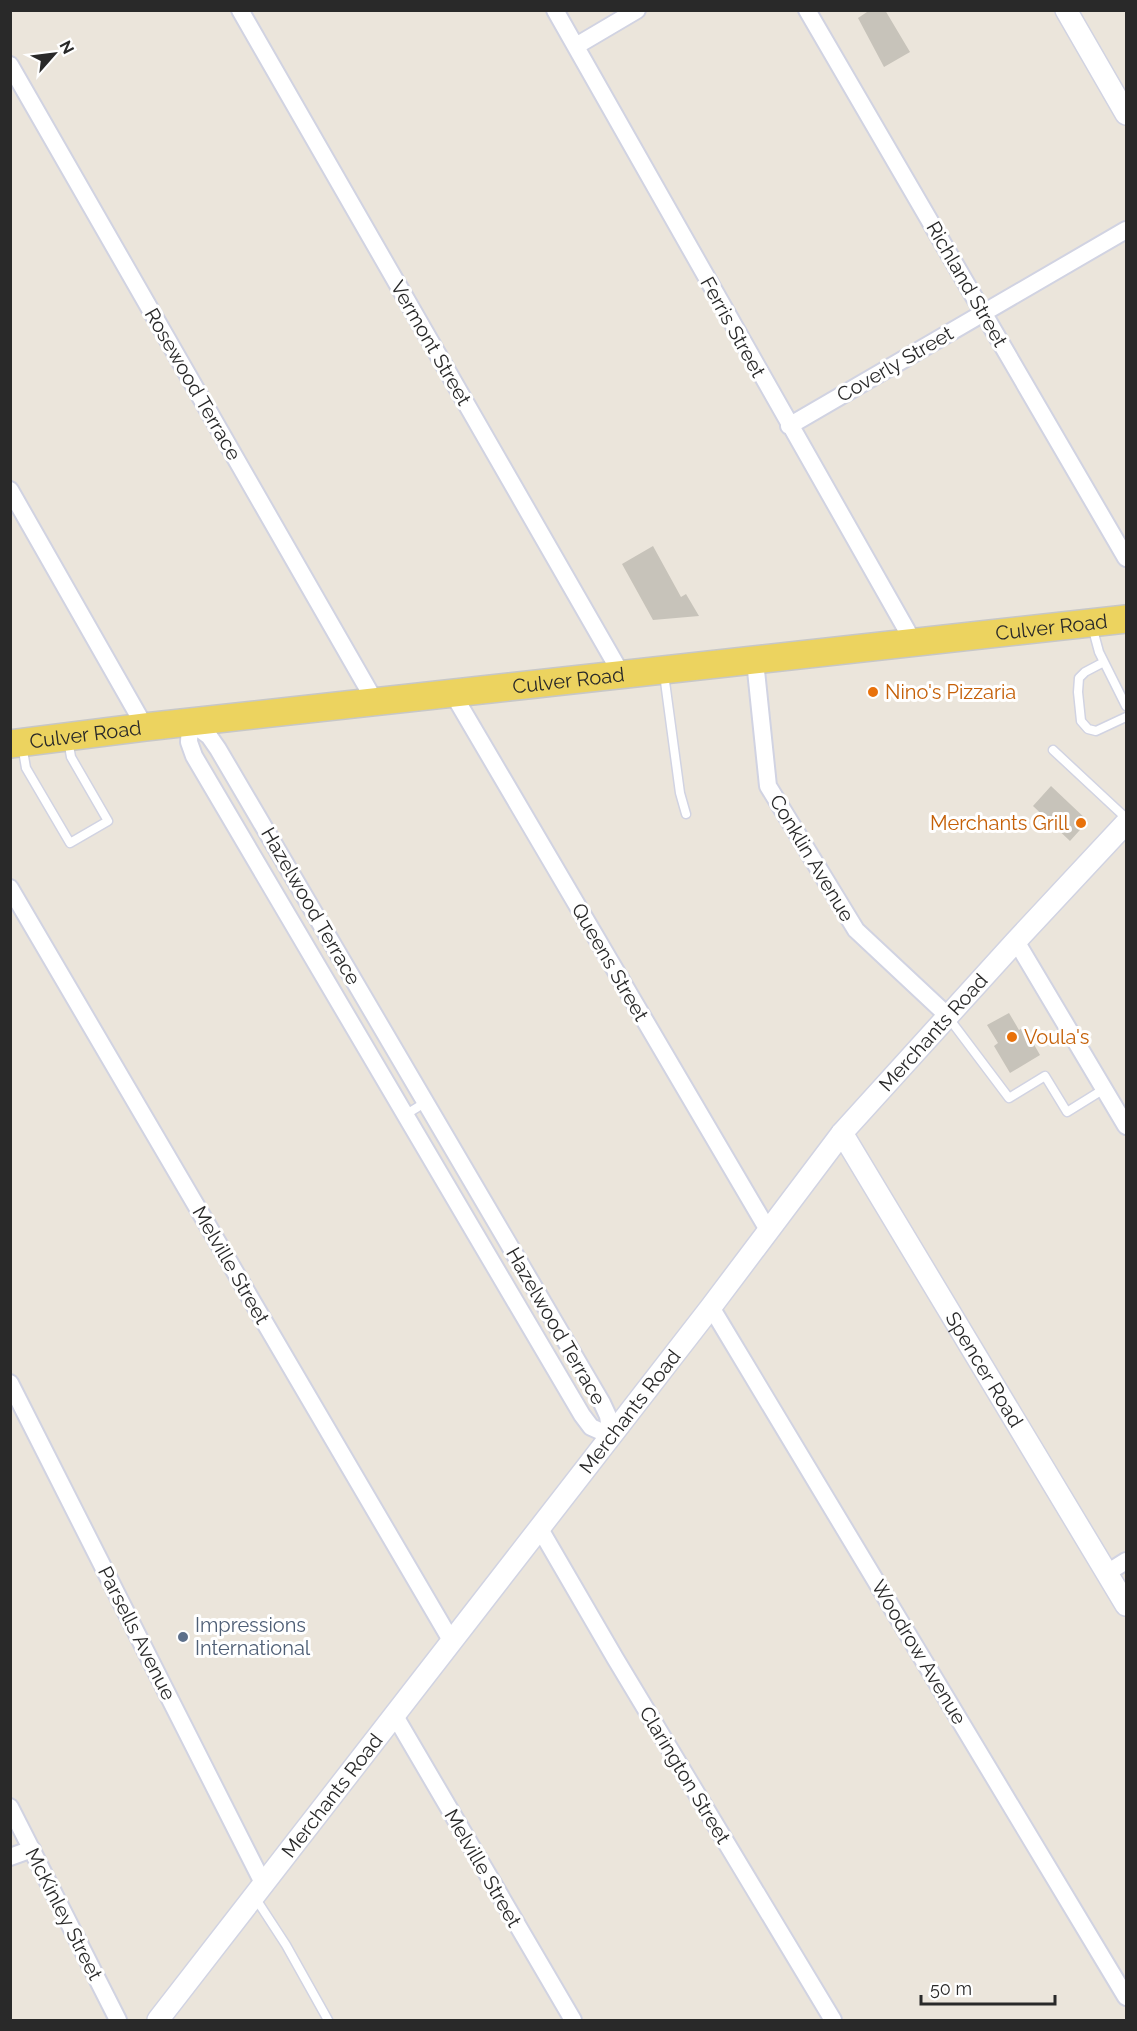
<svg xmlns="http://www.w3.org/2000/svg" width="1137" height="2031" font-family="Raleway,sans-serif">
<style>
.building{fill:#c7c3ba}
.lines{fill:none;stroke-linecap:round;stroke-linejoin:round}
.service-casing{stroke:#d1d3e2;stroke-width:11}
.minor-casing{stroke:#d1d3e2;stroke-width:20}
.tertiary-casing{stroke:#d1d3e2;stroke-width:24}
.primary-casing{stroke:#c7c7c7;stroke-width:30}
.service{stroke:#fff;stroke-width:8}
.minor{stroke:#fff;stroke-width:16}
.tertiary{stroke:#fff;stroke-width:21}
.primary{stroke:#ecd35f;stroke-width:27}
.food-dot{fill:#e8710a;stroke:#fff;stroke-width:2}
.service-dot{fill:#5c6f8a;stroke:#fff;stroke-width:2}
.labels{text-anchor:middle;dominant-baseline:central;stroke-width:6;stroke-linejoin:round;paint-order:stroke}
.street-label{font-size:20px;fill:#292929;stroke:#fff}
.food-label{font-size:20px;fill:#c56008;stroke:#fff;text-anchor:start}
.service-label{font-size:20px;fill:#4e5e75;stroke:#fff;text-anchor:start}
</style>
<rect width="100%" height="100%" fill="#ebe5db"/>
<path class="building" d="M870 10H885L910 52 884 67 858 18Z
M653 546 681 597 686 594 699 616 653 620 622 564Z
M1051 786 1088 821 1070 841 1033 806Z
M1009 1013 1019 1030 1024 1027 1040 1055 1010 1073 994 1046 998 1043 987 1025Z"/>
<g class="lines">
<defs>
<path id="service" d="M1092 626 1099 652 1126 706
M1104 662 1085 672 1079 678 1078 692 1081 721 1088 729 1096 731 1126 717
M664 674 680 793 686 814
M22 745 26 768 70 843 108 821 71 757 68 740
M1053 750 1126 818
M948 1017 1009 1098 1045 1076 1067 1112 1104 1089
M405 1115 426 1102
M254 1896 286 1945 328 2020"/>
<path id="minor" d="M240 10 622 675
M555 10 914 643
M807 10 1126 558
M576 46 637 10
M10 65 376 703
M789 426 1126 230
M10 490 145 727
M755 661 768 786 856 930 948 1016
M453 694 768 1230
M190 722 189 742 194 756 582 1415 591 1427 611 1436
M190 722 209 736 218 749 602 1403 608 1416 611 1436
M10 888 452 1642
M1016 941 1126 1126
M711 1307 1126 1997
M10 1383 263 1883
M540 1529 615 1658 833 2020
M1107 1573 1126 1561
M395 1716 573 2020
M10 1807 118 2020
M10 1857 32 1849"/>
<g id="tertiary">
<path d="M1066 10 1126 114"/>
<path id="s1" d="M842 1133 1126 1605"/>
<path id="s2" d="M158 2020 711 1307 842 1133 1016 941 1126 823"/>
</g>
<g id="primary">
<path id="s3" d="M10 744 145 727 1126 619"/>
</g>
</defs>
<use href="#service" class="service-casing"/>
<use href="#minor" class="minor-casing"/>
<use href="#tertiary" class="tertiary-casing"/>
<use href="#primary" class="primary-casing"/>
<use href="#service" class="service"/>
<use href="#minor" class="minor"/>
<use href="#tertiary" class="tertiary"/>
<use href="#primary" class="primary"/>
</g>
<g class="food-dot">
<circle cx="873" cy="692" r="6"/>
<circle cx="1081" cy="823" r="6"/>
<circle cx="1012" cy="1037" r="6"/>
</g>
<circle class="service-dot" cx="183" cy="1637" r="6"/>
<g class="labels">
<g class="street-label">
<text transform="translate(967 284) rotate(60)">Richland Street</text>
<text transform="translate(733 327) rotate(61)">Ferris Street</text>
<text transform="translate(431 343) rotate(60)">Vermont Street</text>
<text transform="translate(895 364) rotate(-30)">Coverly Street</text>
<text transform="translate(193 384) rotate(60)">Rosewood Terrace</text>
<text stroke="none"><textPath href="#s3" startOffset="1048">Culver Road</textPath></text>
<text stroke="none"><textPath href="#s3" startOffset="562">Culver Road</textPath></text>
<text stroke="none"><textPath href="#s3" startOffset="76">Culver Road</textPath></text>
<text transform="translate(812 858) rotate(59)">Conklin Avenue</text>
<text transform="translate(311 906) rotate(60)">Hazelwood Terrace</text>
<text transform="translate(610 962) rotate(60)">Queens Street</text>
<text stroke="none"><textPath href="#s2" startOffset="1256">Merchants Road</textPath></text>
<text transform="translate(231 1265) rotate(60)">Melville Street</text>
<text transform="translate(556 1326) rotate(60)">Hazelwood Terrace</text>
<text stroke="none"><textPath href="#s1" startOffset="276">Spencer Road</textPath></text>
<text stroke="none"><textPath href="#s2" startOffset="770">Merchants Road</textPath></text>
<text transform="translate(137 1633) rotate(63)">Parsells Avenue</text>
<text transform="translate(919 1652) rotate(59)">Woodrow Avenue</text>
<text transform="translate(685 1775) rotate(59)">Clarington Street</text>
<text stroke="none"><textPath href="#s2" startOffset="284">Merchants Road</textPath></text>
<text transform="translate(483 1868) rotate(60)">Melville Street</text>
<text transform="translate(64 1914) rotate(63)">McKinley Street</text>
</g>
<g class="food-label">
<text x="885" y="692">Nino's Pizzaria</text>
<text x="1069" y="823" text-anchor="end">Merchants Grill</text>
<text x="1024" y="1037">Voula's</text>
</g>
<g class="service-label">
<text x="195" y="1625">Impressions<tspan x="195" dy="23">International</tspan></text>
</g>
</g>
<rect width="1137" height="2031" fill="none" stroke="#292929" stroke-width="24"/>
<g transform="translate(54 54) rotate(62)" stroke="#ffffff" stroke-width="4.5" paint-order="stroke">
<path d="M0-4.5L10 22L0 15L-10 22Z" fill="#292929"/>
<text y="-9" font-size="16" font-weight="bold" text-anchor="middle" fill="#292929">N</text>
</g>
<path d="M921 1995v9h134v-9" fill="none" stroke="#292929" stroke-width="3"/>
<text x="930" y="1995" font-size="18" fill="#292929" stroke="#ffffff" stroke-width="4.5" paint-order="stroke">50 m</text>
</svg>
